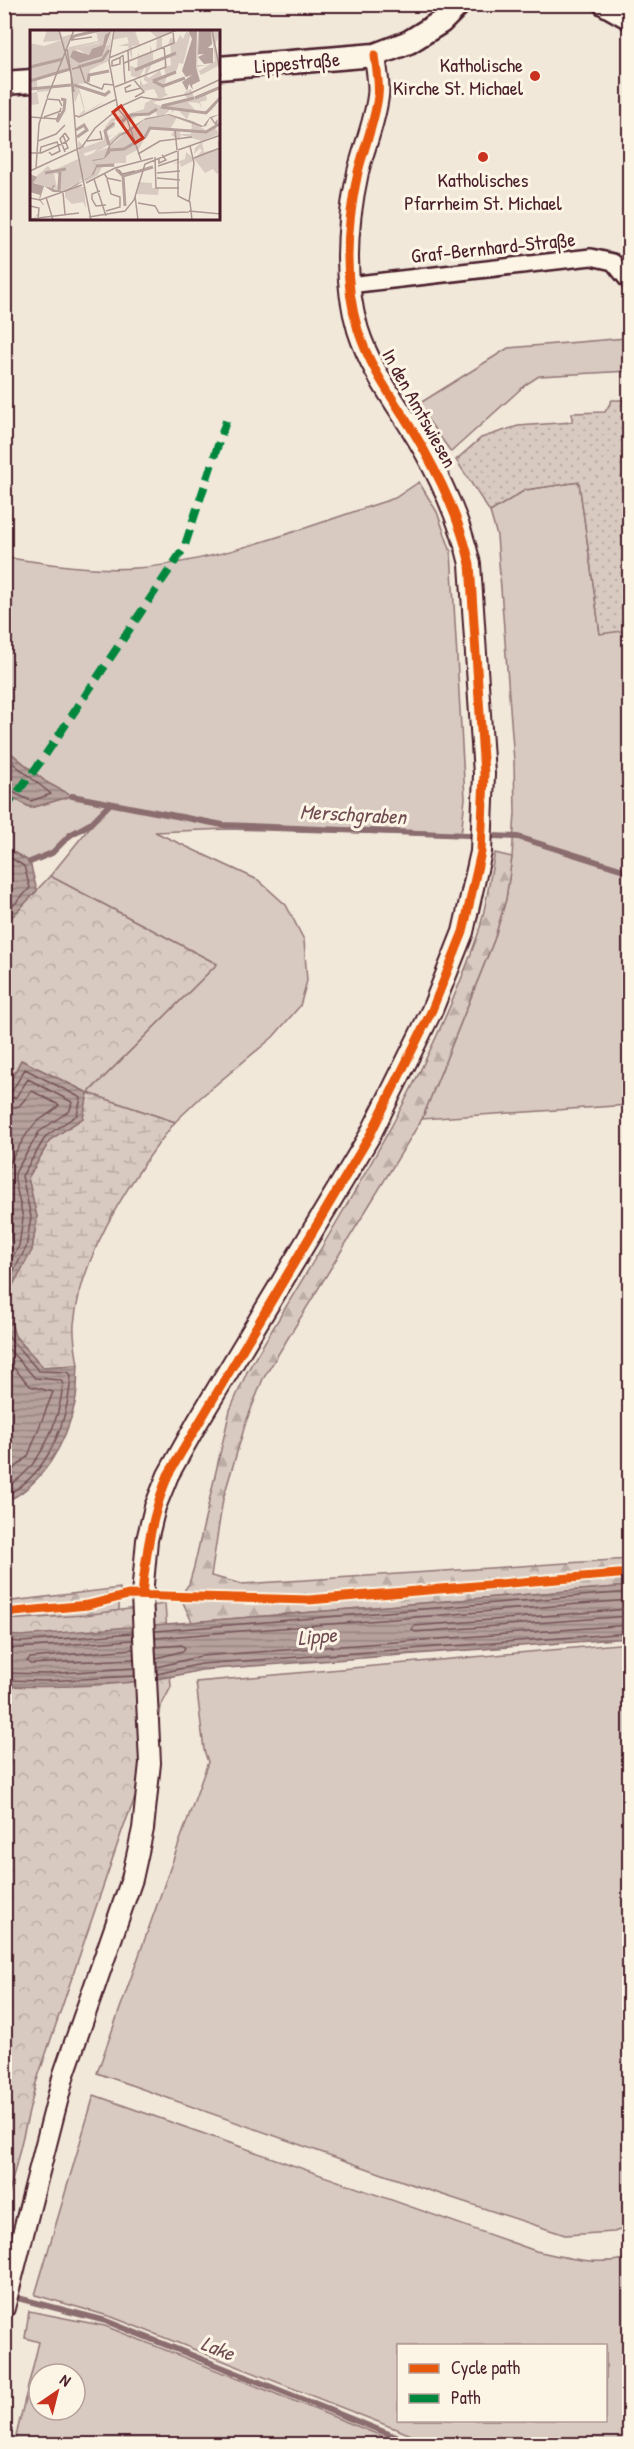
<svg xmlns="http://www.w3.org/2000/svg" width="634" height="2449" font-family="'Patrick Hand',sans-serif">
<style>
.grass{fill:#d8cac0;stroke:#917476;stroke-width:1.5;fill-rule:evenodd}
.forest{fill:url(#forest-firs);stroke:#917476;stroke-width:1.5}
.wetland{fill:url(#wetland-marsh);stroke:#917476;stroke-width:1.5}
.park{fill:url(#park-crowns);stroke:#917476;stroke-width:1.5}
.garden{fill:url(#garden-dots);stroke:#917476;stroke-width:1.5}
.water{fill:url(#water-rules);stroke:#8b6d6f;stroke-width:1.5}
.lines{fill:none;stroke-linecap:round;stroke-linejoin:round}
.shore{stroke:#755358;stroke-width:1.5}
.stream{stroke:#8b6d6f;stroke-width:6}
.minor-casing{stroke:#4a1f2b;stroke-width:20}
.tertiary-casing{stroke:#4a1f2b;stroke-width:24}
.secondary-casing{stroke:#4a1f2b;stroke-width:27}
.minor{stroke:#fcf5e5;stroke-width:15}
.tertiary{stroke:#fcf5e5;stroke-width:20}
.secondary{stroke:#fcf5e5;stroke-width:22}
.quiet{stroke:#00873e;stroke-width:8;stroke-dasharray:15 8;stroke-linecap:butt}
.cycleway-casing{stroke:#fcf5e5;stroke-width:13}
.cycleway{stroke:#e8590c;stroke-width:9}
.poi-dot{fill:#c8321e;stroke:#fcf5e5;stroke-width:2}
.labels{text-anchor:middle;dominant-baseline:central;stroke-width:6;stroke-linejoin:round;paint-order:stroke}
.street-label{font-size:20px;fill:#4a1f2b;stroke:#fcf5e5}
.poi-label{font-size:20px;fill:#4a1f2b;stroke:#fcf5e5;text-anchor:end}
.water-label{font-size:21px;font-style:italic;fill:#704c53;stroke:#fcf5e5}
.inset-river{fill:none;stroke:#b6a19c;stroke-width:3}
.inset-road{fill:none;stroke:#ae9894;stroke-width:1.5}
.view{fill:#c8321e;fill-opacity:0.15;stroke:#c8321e;stroke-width:3}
.inset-edge{fill:none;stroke:#4a1f2b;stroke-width:3}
</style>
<defs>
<pattern id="forest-firs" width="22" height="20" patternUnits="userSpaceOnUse" patternTransform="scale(1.5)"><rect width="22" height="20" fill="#d8cac0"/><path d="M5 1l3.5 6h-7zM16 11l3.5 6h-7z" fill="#bbada5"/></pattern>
<pattern id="wetland-marsh" width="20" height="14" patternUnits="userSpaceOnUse" patternTransform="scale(1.5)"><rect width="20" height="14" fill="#d8cac0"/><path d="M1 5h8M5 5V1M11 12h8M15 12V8" fill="none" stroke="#bbada5"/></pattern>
<pattern id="park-crowns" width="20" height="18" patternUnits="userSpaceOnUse" patternTransform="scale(1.5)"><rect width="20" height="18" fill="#d8cac0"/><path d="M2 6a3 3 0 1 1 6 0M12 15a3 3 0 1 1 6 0" fill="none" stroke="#bbada5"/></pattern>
<pattern id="garden-dots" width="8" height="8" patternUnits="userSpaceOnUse" patternTransform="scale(1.5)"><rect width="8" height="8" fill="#d8cac0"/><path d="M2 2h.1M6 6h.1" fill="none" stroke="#bbada5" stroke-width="1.8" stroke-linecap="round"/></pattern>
<pattern id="water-rules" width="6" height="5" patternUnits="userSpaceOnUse" patternTransform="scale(1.5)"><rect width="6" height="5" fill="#b6a19c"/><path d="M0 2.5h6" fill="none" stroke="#96837f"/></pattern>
</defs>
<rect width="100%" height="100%" fill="#f1e8da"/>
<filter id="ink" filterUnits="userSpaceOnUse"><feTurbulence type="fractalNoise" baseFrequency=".0167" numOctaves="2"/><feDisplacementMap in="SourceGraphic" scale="12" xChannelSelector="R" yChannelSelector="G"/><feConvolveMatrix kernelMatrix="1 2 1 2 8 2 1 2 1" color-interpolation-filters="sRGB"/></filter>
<g filter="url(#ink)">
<path class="grass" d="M625 329H629V371L539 376 525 385 451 452 417 405 508 348 626 338Z
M419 482 437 512 451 552 465 798 461 836 227 829 155 832 258 880 286 905 304 940 307 981 300 1006 273 1037 201 1097 175 1122 88 1093 217 964 50 876 103 811C81 830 57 851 30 862L5 847V793L31 808 71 796 46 782 5 748 4 557C48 564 92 571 136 568 220 562 314 524 395 498Z
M579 482 600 633 629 630V1105L422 1119 494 940 506 899 512 857 515 813 514 761 497 536 490 512 525 490Z
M629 1643V2227L614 2232 565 2235 425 2189 97 2073 208 1762 204 1750 196 1682Z
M94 2095 536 2251C567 2258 598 2266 629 2258V2444H434L112 2317 35 2295ZM398 2346H606V2420H398Z
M29 2311 105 2326 402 2444H14L39 2342 25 2338ZM39 2374H75V2410H39Z"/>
<path class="forest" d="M495 853 512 857 506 899 494 940 422 1119 263 1379 246 1422 223 1499 211 1576 242 1584 629 1559V1586L192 1622 180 1596 189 1584 194 1567 230 1410 247 1372C330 1231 423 1092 477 937 486 911 489 880 495 853Z
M120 1588 118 1628 5 1635 4 1602Z"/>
<path class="wetland" d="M88 1093 175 1122C132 1177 81 1253 74 1324 73 1337 76 1352 78 1365L43 1367 15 1336 4 1300 32 1250 37 1217 28 1178 50 1140 83 1118Z"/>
<path class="park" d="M50 876 217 964 88 1093 21 1060 5 1092V924Z
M165 1604 171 1687 161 1706 156 1746 123 1828 36 2083 5 2210V1620L85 1615Z"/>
<path class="garden" d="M612 400H629V630L600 634 579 482 525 490 490 512 456 460 481 438 518 426 572 422V413L605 412Z"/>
<path class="water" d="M5 748 46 782 72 796 31 808 5 793Z
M4 847 30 862 37 891 5 924Z
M21 1060 88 1093 83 1118 50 1140 28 1178 37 1217 32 1250 5 1300V1092Z
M4 1303 15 1336 43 1367 78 1365C77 1377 78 1391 75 1403 66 1443 43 1485 5 1502Z
M629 1586V1638L201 1670C138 1686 70 1688 5 1686L4 1635 21 1636Z"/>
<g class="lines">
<path class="shore" d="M4 756 51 794 31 801 4 788
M4 854 24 866 30 888 4 915
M4 1093 12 1091 25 1069 81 1098 77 1115 46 1136 22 1176 31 1217 26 1248 4 1288
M4 1101 16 1097 28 1079 72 1102 70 1110 39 1132 15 1173V1181L23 1218 19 1246 4 1272
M4 1110 19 1106 32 1091 59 1105C54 1112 44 1116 37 1122 28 1129 9 1162 6 1173 0 1200 25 1216 4 1253
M4 1322 10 1339 39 1371 68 1372 71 1375C68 1420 49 1476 4 1496
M4 1344 35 1378 60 1380 63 1383C60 1420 40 1471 4 1488
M4 1357 30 1386 53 1392 28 1456 4 1478
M630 1609 414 1626 412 1630 415 1632 630 1616
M155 1631 630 1592
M155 1638 630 1600
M4 1641 22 1642 133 1633
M156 1647 182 1645 185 1648 183 1651 156 1658
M4 1649 133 1640
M133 1649 30 1658 27 1661 30 1664 134 1659
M157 1667 201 1656 630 1625
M4 1673 46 1674 134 1668
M157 1674 201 1664 630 1633
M4 1680 46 1681 135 1676"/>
<path class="stream" d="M72 796 223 825 518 837 630 872
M30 862 52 853 70 835 90 824 109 805
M10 2296 106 2321 414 2444"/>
<defs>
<path id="minor" d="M349 285 591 257 613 262 630 283"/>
<path id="tertiary" d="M4 2308 64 2074 132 1879 143 1829 150 1763 142 1595 147 1540 155 1507 168 1475 197 1423 369 1137 432 1010 463 932 481 852 484 774 470 564C461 524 444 486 424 450 401 408 373 377 358 330 343 280 347 222 358 172 364 147 375 122 378 96 380 84 376 68 375 55"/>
<path id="secondary" d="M605 4 630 18
M219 68 375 55 409 42 441 22 459 4
M4 83 32 81"/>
</defs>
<use href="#minor" class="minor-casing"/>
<use href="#tertiary" class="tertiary-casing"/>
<use href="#secondary" class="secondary-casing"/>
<use href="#minor" class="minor"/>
<use href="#tertiary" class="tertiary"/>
<use href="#secondary" class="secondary"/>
<path class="quiet" d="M4 810 42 760 184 548 228 415"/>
<defs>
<path id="cycleway" d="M142 1595C146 1552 152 1515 168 1475L369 1137 432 1010 463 932 481 852 484 774 470 564C461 524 444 486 424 450 401 408 373 377 358 330 343 280 347 222 358 172 364 147 375 122 378 96 380 84 376 68 375 55
M4 1613 88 1605 128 1595 309 1600 630 1573"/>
</defs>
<use href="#cycleway" class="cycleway-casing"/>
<use href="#cycleway" class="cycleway"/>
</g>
</g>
<g class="poi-dot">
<circle cx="535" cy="76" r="6"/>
<circle cx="483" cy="157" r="6"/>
</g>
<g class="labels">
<g class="street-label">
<text transform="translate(297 62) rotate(-5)">Lippestraße</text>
<text transform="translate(493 247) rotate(-6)">Graf-Bernhard-Straße</text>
<text transform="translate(420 408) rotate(61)">In den Amtswiesen</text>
</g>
<g class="poi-label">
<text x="523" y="64">Katholische<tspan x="523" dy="23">Kirche St. Michael</tspan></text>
<text x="483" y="179" text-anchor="middle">Katholisches<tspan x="483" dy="23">Pfarrheim St. Michael</tspan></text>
</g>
<g class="water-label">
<text transform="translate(353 814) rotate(3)">Merschgraben</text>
<text transform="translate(317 1636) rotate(-5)">Lippe</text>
<text transform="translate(218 2348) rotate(22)">Lake</text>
</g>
</g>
<g transform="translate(30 30)">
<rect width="190" height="190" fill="#f1e8da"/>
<path d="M84 0H112L105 1 110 15 102 16V30L98 16H88L99 13 97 7 82 10ZM119 0H146L132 7V17L138 15 141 7 146 13 150 5 153 9 156 2 161 3 153 34 149 33 146 42 136 46 134 38 135 28 136 37 141 35 140 26 135 27 141 25 140 14 123 21V32L116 46 119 48 130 40 132 47 137 46 134 56 136 64H139L123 73 131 76 158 70 154 63 161 59 164 67 190 57 176 64 177 70 170 72 172 79 169 73 158 72 167 82 181 80 185 75 188 81 185 76 181 81 172 83H167L161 80 157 89 146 78 141 84 143 77 134 85 127 86 126 82 108 85 98 93 96 88 94 95 85 90 75 100V106L74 110 75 97 81 89 114 79 115 73 128 67 124 59 114 61 110 56V49L113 55 118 53 114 50 116 35 109 48 101 46 100 36 107 38 108 22 109 26 120 22V15L122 21 126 20 127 8ZM7 50V57H21L19 61 7 62 9 74 1 75 0 63 7 62V57L0 59V52ZM138 85 147 87 141 98 142 99 145 100 150 102V104H161L162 92 177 101 185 97 189 104 172 111 151 105 149 110 141 105 145 100 120 98 109 119 96 126V133H84L85 137 73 136 34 161 27 158 29 144 24 143 27 159 0 152 18 136 22 141 48 129 49 125 53 123 56 127 103 110 100 102 116 89ZM190 110V141L187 144 183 139 175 143 165 130 151 137 150 133 142 134 155 129 156 122 164 129 172 121 170 118 164 124 165 118 172 112 174 122 189 119 187 112ZM50 150 48 157H54L56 178 53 172 42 174 35 167V162Z" fill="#d8cac0"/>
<path d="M17 0H29L32 7 42 4 36 19 40 39 0 52V13L14 16 32 10 13 12ZM71 0H75L67 2 71 12 46 18 48 21 43 20 40 27 79 15 82 0 78 31 60 40 58 53 48 54 54 76 60 74 54 76 55 82 75 71 66 77 48 86 54 80 49 62 45 73 37 21 39 17 68 11 66 1ZM168 0H169L168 23 173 21 174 24 168 25 167 35H177L167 37 169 41 185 31 181 0H188L190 6 184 15 190 35 171 45 166 37ZM85 91V97L76 101V108L85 103 76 109 78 112 90 102H99L62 125 67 119 49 125 48 111 55 117 74 110 75 97 79 99Z" fill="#d8cac0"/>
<path d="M82 0 75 26 41 38 39 20 54 29 77 16 81 1 73 15 59 25 45 18 70 13 67 1ZM99 101 106 118 94 125 96 131 72 137 68 145 55 152 51 128 79 117ZM108 152 122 153V158H129L128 165 107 164Z" fill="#d8cac0"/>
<path d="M158 0H167L166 37 170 51 162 55 163 60 159 54 157 61 152 52 162 45 156 47 152 41 162 9ZM169 0H181L182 14 178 18H183V33L174 34 168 27 174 24H168ZM81 1 72 26 49 33 40 27 43 20 59 25 62 19 73 15 75 5ZM139 84 162 91 173 96 180 87 190 84 182 88 183 89 184 91 185 92 188 89 187 95 190 94 186 96 180 88 176 96 171 97 138 85 114 90 98 103 90 106 80 116V123L74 129 63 131 67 137 64 144 60 147 35 162H23L14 156 10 169 14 175H13L8 178 9 184 8 185 4 188 9 183 8 178 13 175 10 171 9 170 10 165 0 162V144L7 147 3 153 22 158 23 155H25L23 159 34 161 61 146 66 136 62 130 74 128 79 115 89 105 116 88Z" fill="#b6a19c"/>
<path class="inset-river" d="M41 10 44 6 70 0M0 37 33 29M48 37 72 30 79 20M105 40 146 23M0 51 40 39M123 51 133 56 155 48M123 51 146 42M58 52 59 45 79 41M44 55 75 65 80 61M0 59 41 55M165 68 191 57M132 76 164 68M131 77 176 83 191 67M27 92 34 80 35 70 31 69M91 92 101 85 119 84 127 79M46 100 54 95 57 100 47 107M79 115 75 101 84 93M80 120 94 119 115 107 120 98 176 102 191 93M66 136 84 135M86 139 93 146 95 176M15 143 36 139M93 146 123 137M29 160 30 142"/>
<path class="inset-road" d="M29 0 41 44 47 119M182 0 191 46M41 10 62 7M37 19 44 62M98 21 99 41M93 25 95 54M90 27V34L82 36V31L84 30 89 28 92 26H93M79 28 147 0M94 33 144 13 143 1M42 39 50 37 55 52 61 55 72 59 74 54 84 55M104 50 114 62 105 67M101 55 95 58 96 62 111 58M85 57 136 37 134 17M17 68 44 0M17 69 29 70 32 76M89 77 111 67 129 70 159 64 191 49M88 79 97 89 111 130M44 85 49 87 87 69M0 87 27 89 31 78M14 87 31 81M145 100 147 120M35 103 30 109 35 122M33 105 38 118 34 120M8 111 26 104 35 95M57 111 72 109 70 101M47 119 61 190M148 120 191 105M148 121V166L160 172 162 190M0 123H11L36 112 39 109 35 103M10 123 11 117 27 112 30 121 22 125 19 122M108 124 130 111 162 107M125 127 126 158H149M129 128V133L136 130 132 125M164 128 190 118M128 136 149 129M6 138 9 94 17 69M89 140 92 144 105 141M0 141 52 117 65 98 88 79 79 31 84 0M74 143 77 148 91 151M127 143 150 141M127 148 150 150M64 149 76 186M56 153 85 138 123 128M70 161 62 164V169L66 176 76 175M33 163 35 184M105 166 108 190M16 167 23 190M0 168 10 170 52 155M159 172 164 133 160 116M108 173 125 176 129 183 159 182M0 176 9 178 8 190M76 181 90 177V167L81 164 77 149M159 181 191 184M59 187 95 181 104 170 115 134 147 121M0 189 49 183"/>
<path class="view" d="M91 76 113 108 105 113 83 82Z"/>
<rect width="190" height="190" class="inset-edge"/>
</g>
<rect width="634" height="2449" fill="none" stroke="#fcf5e5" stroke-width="24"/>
<rect x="12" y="12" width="610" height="2425" fill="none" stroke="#4a1f2b" stroke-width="2" filter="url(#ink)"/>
<rect x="397" y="2344" width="210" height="78" fill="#fcf5e5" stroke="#b59f9b" stroke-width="1.5"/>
<rect x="409" y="2364" width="30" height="9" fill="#e8590c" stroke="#b59f9b" stroke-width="1.5"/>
<text x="451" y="2374" font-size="18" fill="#4a1f2b">Cycle path</text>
<rect x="409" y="2394" width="30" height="9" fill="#00873e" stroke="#b59f9b" stroke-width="1.5"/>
<text x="451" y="2404" font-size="18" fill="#4a1f2b">Path</text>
<g transform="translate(57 2392) rotate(35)"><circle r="28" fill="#fcf5e5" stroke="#b59f9b" stroke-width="1.5"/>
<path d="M0-4.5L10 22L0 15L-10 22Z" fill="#c8321e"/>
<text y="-9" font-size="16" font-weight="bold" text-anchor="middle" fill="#4a1f2b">N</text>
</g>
</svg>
